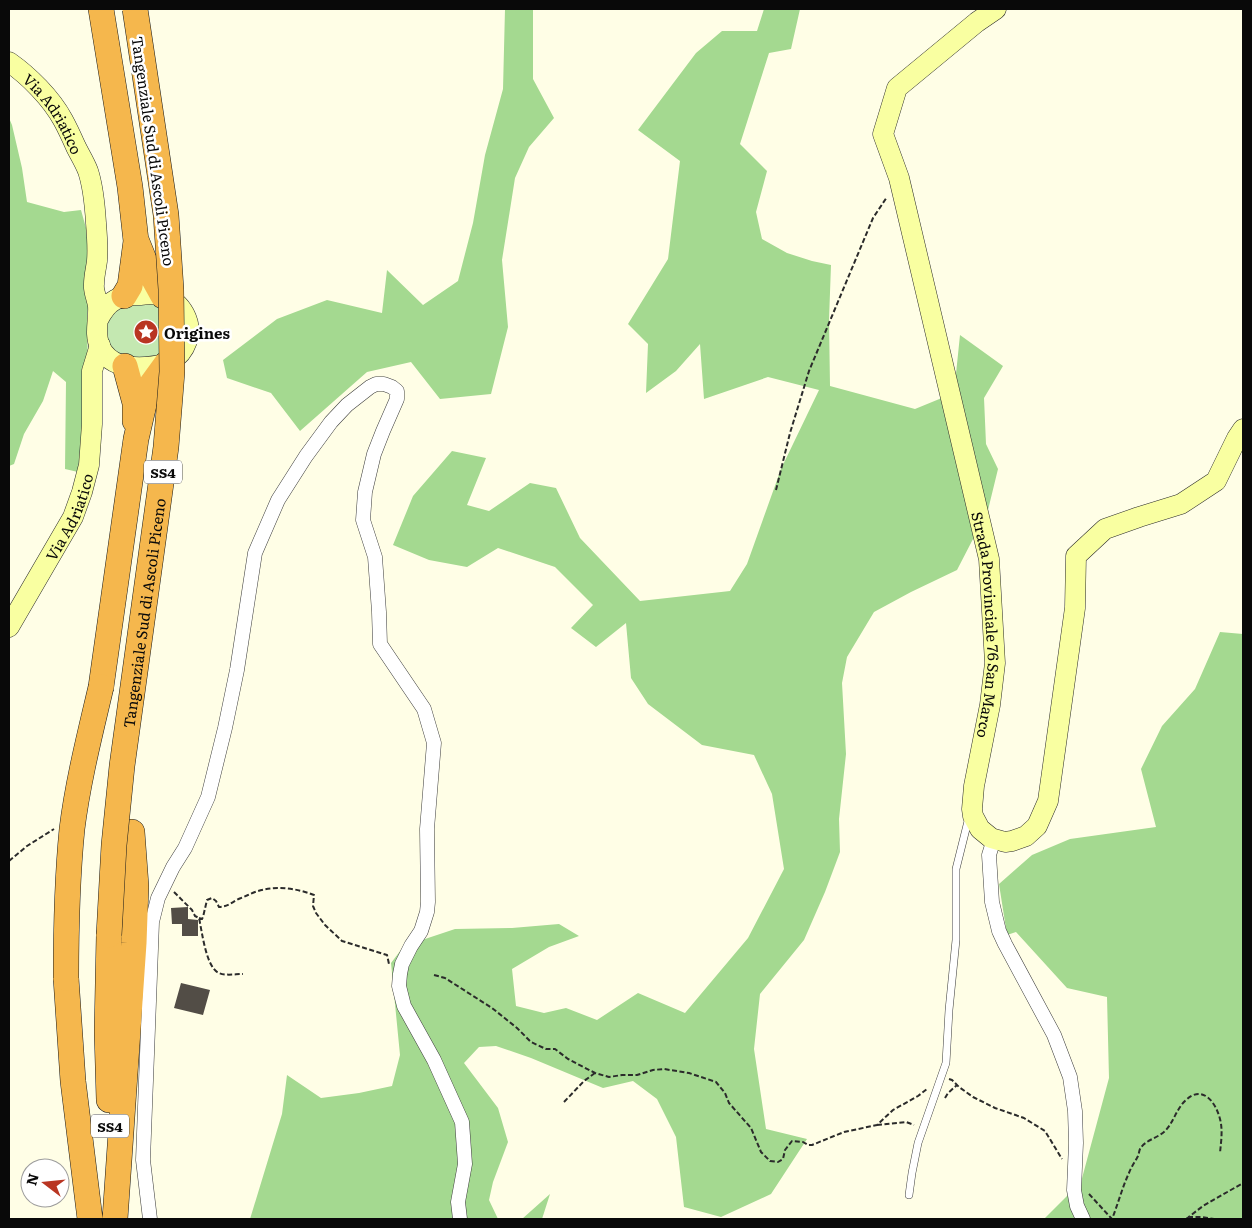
<svg xmlns="http://www.w3.org/2000/svg" width="1252" height="1228" font-family="Literata,serif">
<style>
.green{fill:#c4e8b1}
.forest{fill:#a4d990}
.building{fill:#524d46}
.lines{fill:none;stroke-linecap:round;stroke-linejoin:round}
.lane-casing{stroke:#3c3c3c;stroke-width:8}
.street-casing{stroke:#3c3c3c;stroke-width:15}
.secondary-casing{stroke:#2b2b2b;stroke-width:21}
.highway-casing{stroke:#1a1a1a;stroke-width:26}
.path{stroke:#2b2b2b;stroke-width:2;stroke-dasharray:5 2.5;stroke-linecap:butt}
.lane{stroke:#fff;stroke-width:7}
.street{stroke:#fff;stroke-width:14}
.secondary{stroke:#f9ffa1;stroke-width:20}
.highway{stroke:#f5b74d;stroke-width:25}
.highway-bridge-casing{stroke:#1a1a1a;stroke-width:26;stroke-linecap:butt}
.highway-bridge{stroke:#f5b74d;stroke-width:25}
.labels{text-anchor:middle;dominant-baseline:central;stroke-width:5;stroke-linejoin:round;paint-order:stroke}
.shield{fill:#fff;stroke:#535353;stroke-width:1}
.shield-label{font-size:14px;font-weight:bold;fill:#090909}
.street-label{font-size:15px;fill:#090909;stroke:#fff}
.poi-label{font-size:15px;font-weight:bold;fill:#090909;stroke:#fff;text-anchor:start}
</style>
<rect width="100%" height="100%" fill="#fffee6"/>
<path class="green" d="M151 301 180 323 156 361 115 354 105 336 106 322 119 306Z"/>
<path class="forest" d="M505 9H533V79L554 118 529 147 515 178 502 260 508 327 491 394 440 399 411 362 367 372 300 431 271 393 227 378 223 360 277 319 327 300 382 313 387 270 423 305 458 281 473 223 485 155 503 89Z
M764 9H800L791 49 769 53 740 144 767 171 756 212 762 239 787 253 812 261 831 265 829 320 830 386 915 409 954 393 960 335 1003 366 984 398 986 444 998 469 988 510 957 570 911 592 874 612 847 657 842 683 846 754 839 819 840 852 825 892 804 940 760 994 754 1049 766 1129 807 1139 771 1194 721 1217 684 1207 676 1137 657 1099 633 1081 603 1088 531 1058 496 1046 479 1047 464 1063 498 1108 508 1142 493 1182 489 1200 498 1219H250L282 1114 287 1075 321 1098 359 1093 392 1086 400 1055 391 963 404 946 455 929 512 928 559 924 579 936 549 947 512 969 516 1006 544 1013 566 1008 597 1020 638 993 685 1013 748 938 784 869 772 794 754 755 702 745 648 704 631 678 626 623 596 647 571 628 593 605 555 567 498 548 467 567 429 560 393 545 413 496 452 451 486 458 467 505 489 511 530 483 556 488 580 538 640 601 730 591 747 564 781 469 819 390 768 377 704 399 700 344 676 371 646 393 648 344 628 324 668 259 680 161 638 130 696 53 722 31H757Z
M9 118 12 125 22 168 27 202 64 212 81 210 86 228 91 278 87 318 88 374 78 472 65 469 66 382 53 371 43 401 24 434 14 464 9 466Z
M1220 632 1243 634V1219H1044L1081 1182 1109 1078 1107 997 1067 988 1016 932 1007 935 999 884 1032 855 1070 839 1156 827 1141 769 1162 726 1195 689Z
M550 1194 542 1219H522Z"/>
<path class="building" d="M188 907V919L198 920V936H182V924H172L171 908Z
M181 983 210 990 203 1015 174 1008Z"/>
<g class="lines">
<defs>
<path id="lane" d="M909 1195 912 1173 918 1143 946 1063 949 1010 956 940V869L969 817"/>
<path id="street" d="M994 839 989 855 992 902 999 931 1005 944 1054 1035 1070 1077 1075 1111 1076 1143 1074 1190 1077 1206 1083 1219
M150 1219 143 1160 152 922 158 898 173 867 185 848 208 797 225 728 237 670 255 553 278 500 306 456 331 422 347 405 370 387 376 384H384L392 387 397 391V399L383 431 374 454 365 492 363 520 375 557 379 612 380 644 424 709 434 743 427 829 428 902 427 912 421 931 411 946 402 964 400 974 399 986 404 1006 434 1060 462 1122 465 1164 458 1202 460 1219"/>
<g id="secondary">
<path id="s1" d="M996 9 977 22 897 88 883 134 899 178 989 559 995 663 990 705 974 786 972 809 973 816 980 829 991 838 1005 842 1012 841 1026 836 1037 826 1048 801 1075 608 1076 556 1105 529 1139 517 1181 504 1216 481 1237 438 1243 429"/>
<path id="s2" d="M9 62C29 76 51 98 63 120 68 129 72 138 76 147 80 155 85 163 88 171 93 186 95 207 96 223 97 235 98 249 97 261 96 269 94 276 94 284 93 291 97 298 98 306 99 320 94 334 100 347 109 365 127 368 145 367 164 366 180 361 187 341 193 323 182 302 163 296 156 294 148 294 140 295 131 295 123 295 115 300 107 304 102 312 98 320"/>
<path id="s3" d="M9 627 73 517 82 492 89 465 92 424V371L100 345"/>
</g>
<path id="highway" d="M101 9 130 187 136 241 130 286 124 296
M137 242 147 267 163 296
M125 366 135 403V421
M101 687 136 439 145 400 150 386 166 364
M66 978 73 1081 90 1219
M109 1100 107 1032 109 935
M115 1219 134 943 136 886 132 832"/>
</defs>
<use href="#lane" class="lane-casing"/>
<use href="#street" class="street-casing"/>
<use href="#secondary" class="secondary-casing"/>
<use href="#highway" class="highway-casing"/>
<path class="path" d="M776 490 790 433 809 371 873 218 887 197
M9 861 27 846 54 829
M174 892 192 910 195 916 199 918C202 931 206 968 219 973 226 976 235 974 243 974
M199 918 202 919 203 917 207 900 212 898 216 901 219 907C228 907 233 901 241 898 246 896 250 894 255 892 274 885 296 888 314 895L313 906 316 913 325 925 342 941 387 955 389 964
M434 975 445 978 492 1008 517 1028 531 1042 546 1049H555L568 1059 595 1073 609 1077 622 1075H637L653 1070 664 1069 689 1073 716 1082 725 1093 729 1103 751 1128 761 1152 770 1161 778 1162 783 1159 785 1150 792 1141 803 1142 808 1145H812L844 1132 877 1125 893 1110 918 1096 927 1089
M949 1079 952 1080 959 1087 973 1097 995 1108 1024 1118 1045 1131 1062 1159
M945 1098 948 1093 957 1085
M564 1102 584 1081 595 1073
M877 1125 906 1122 914 1125
M1089 1194 1112 1219C1118 1204 1122 1188 1129 1173 1131 1167 1135 1162 1138 1156 1139 1154 1139 1151 1140 1149 1145 1140 1158 1138 1165 1131 1174 1122 1176 1109 1186 1100 1203 1084 1216 1103 1220 1119 1223 1130 1221 1142 1220 1153
M1188 1217H1202L1214 1219
M1186 1219 1203 1206 1243 1183"/>
<use href="#lane" class="lane"/>
<use href="#street" class="street"/>
<use href="#secondary" class="secondary"/>
<use href="#highway" class="highway"/>
<defs>
<g id="highway-bridge">
<path id="s4" d="M109 935 114 845 122 766 166 447 172 372 171 289 166 215 135 9"/>
<path d="M66 978C66 929 67 879 72 829 78 781 90 734 101 687"/>
</g>
</defs>
<use href="#highway-bridge" class="highway-bridge-casing"/>
<use href="#highway-bridge" class="highway-bridge"/>
</g>
<defs>
<symbol id="sight-disc" viewBox="-11 -11 22 22"><circle r="9.5" fill="#b93522" stroke="#fff"/><path d="M0-6L1.8-2.2L6-1.7L2.9 1.2L3.7 5.4L0 3.3L-3.7 5.4L-2.9 1.2L-6-1.7L-1.8-2.2Z" fill="#fff"/></symbol>
</defs>
<g fill-rule="evenodd">
<use href="#sight-disc" x="132" y="318" width="28" height="28"/>
</g>
<g class="labels">
<g class="shield">
<rect x="144" y="460.5" width="38" height="23" rx="4"/>
<rect x="91" y="1114.5" width="38" height="23" rx="4"/>
</g>
<g class="shield-label">
<text x="163" y="472">SS4</text>
<text x="110" y="1126">SS4</text>
</g>
<g class="street-label">
<text stroke="none"><textPath href="#s2" startOffset="69">Via Adriatico</textPath></text>
<text transform="translate(154 151) rotate(82)">Tangenziale Sud di Ascoli Piceno</text>
<text stroke="none"><textPath href="#s3" startOffset="126">Via Adriatico</textPath></text>
<text stroke="none"><textPath href="#s4" startOffset="324">Tangenziale Sud di Ascoli Piceno</textPath></text>
<text stroke="none"><textPath href="#s1" startOffset="679">Strada Provinciale 76 San Marco</textPath></text>
</g>
<g class="poi-label">
<text x="164" y="332">Origines</text>
</g>
</g>
<rect width="1252" height="1228" fill="none" stroke="#090909" stroke-width="20"/>
<g transform="translate(45 1183) rotate(286)"><circle r="24" fill="#ffffff" stroke="#9d9d9d"/>
<path d="M0-4L9 19L0 12L-9 19Z" fill="#b93522"/>
<text y="-8" font-size="14" font-weight="bold" text-anchor="middle" fill="#090909">N</text>
</g>
</svg>
